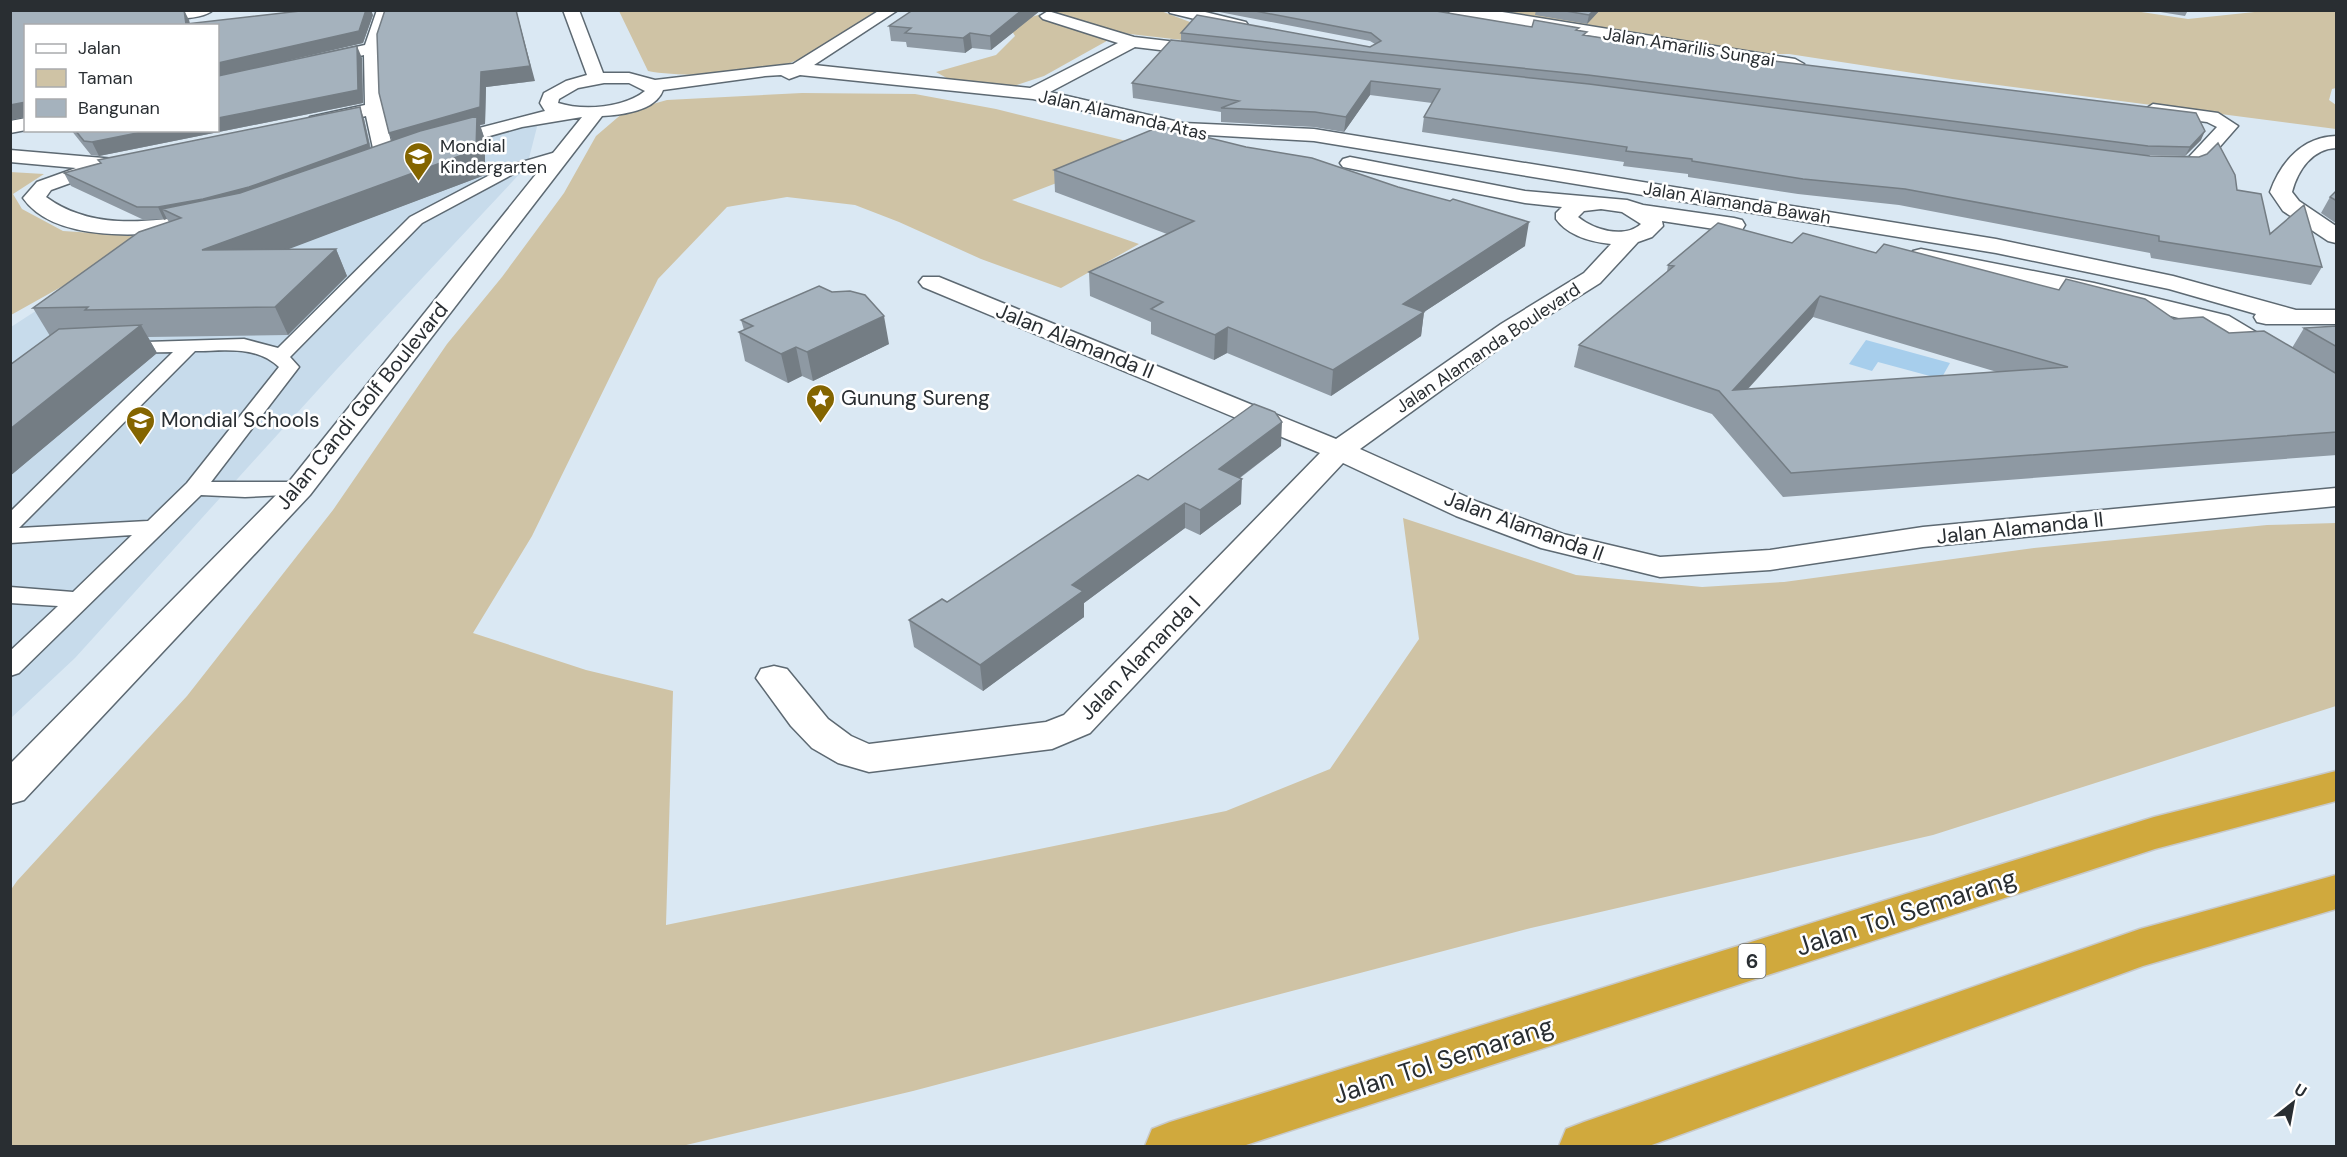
<svg xmlns="http://www.w3.org/2000/svg" width="2347" height="1157" font-family="'DM Sans',sans-serif">
<style>
.built{fill:#c7dbeb}
.green{fill:#cfc3a5}
.water{fill:#a7ceec}
.lines{fill:none;stroke-linecap:round;stroke-linejoin:round}
.lane-casing{stroke:#5d6972;stroke-width:3}
.street-casing{stroke:#5d6972;stroke-width:3}
.highway-casing{stroke:#c7c9ca;stroke-width:3}
.lane{fill:#fff;fill-rule:evenodd}
.street{fill:#fff;fill-rule:evenodd}
.highway{fill:#d0a93d;fill-rule:evenodd}
.wall{fill:#8e99a3;fill-rule:evenodd}
.shaded-wall{fill:#747d84}
.building{fill:#a5b2bd;stroke:#747d84;stroke-width:1.5;fill-rule:evenodd}
.labels{text-anchor:middle;dominant-baseline:central;stroke-width:5;stroke-linejoin:round;paint-order:stroke}
.far-street-label{font-size:18px;fill:#292e32;stroke:#fff}
.far-poi-label{font-size:18px;fill:#292e32;stroke:#fff;text-anchor:start}
.shield{fill:#fff;stroke:#696d70;stroke-width:1.5}
.shield-label{font-size:20px;font-weight:bold;fill:#292e32}
.street-label{font-size:21px;fill:#292e32;stroke:#fff}
.poi-label{font-size:21px;fill:#292e32;stroke:#fff;text-anchor:start}
.near-street-label{font-size:26px;fill:#292e32;stroke:#fff}
</style>
<rect width="100%" height="100%" fill="#dae8f3"/>
<path class="built" d="M538 123 527 166 337 369 75 658 11 718V327L68 290 481 135Z"/>
<path class="green" d="M1056 10 1161 11 1190 22 1346 51 1453 66 1460 72 1121 33 1044 76 1014 86 952 81 936 72 996 55 1015 36 1009 26 1024 19Z
M2128 10 2188 19 2264 11H2336V88L2332 89 2329 100 2336 105V129L1952 79 1789 54H1771L1489 11Z
M619 11H885C856 27 827 46 797 60 762 76 685 78 648 71Z
M802 93 915 94 996 109 1151 147 1012 200 1139 244 1061 288 981 259 899 222 855 205 787 197 727 207 658 279 532 536 473 633 586 670 673 691 666 925 1226 811 1330 769 1419 639 1403 518 1576 575 1702 587 1784 582 2034 548 2267 525 2336 523V706L1933 835 1531 928 913 1091 682 1146H11L10 891 17 881 187 696 333 510 447 344 502 277 564 193 596 136 624 112 667 100Z
M10 172 44 174 13 194 22 209 63 231 171 238 70 282 11 315Z"/>
<path class="water" d="M1866 340 1950 363 1941 379 1878 362 1872 371 1849 364Z"/>
<g class="lines">
<defs>
<path id="lane" d="M563 150 570 154 568 157 515 173 422 223 290 357 299 367 211 482H299L307 484 310 489 307 494 245 497 201 495 19 673 10 676V651L58 606 10 603V587L73 592 132 535 10 543V512L173 352 120 353 111 347 113 343 244 339 278 348 410 217 505 167ZM195 351C224 351 256 345 279 367L187 483 148 521 19 528Z"/>
<path id="street" d="M141 10H213C202 21 152 22 141 10Z
M377 10 392 11 380 48 383 109 396 162 393 166H379L376 162 366 116 317 127 308 121 310 117 365 105 364 55 316 66 308 61 310 57 365 45Z
M563 10H579L603 73H629L655 80 793 64 880 10H898L814 65 1030 88 1118 43 1043 19 1040 16 1048 11 1134 37 1210 46 1218 51 1210 56 1135 47 1050 92 1183 123 1314 129 1996 239 2173 276 2296 310H2336V324H2266L2257 322 2254 317 2256 314 2169 289 1996 253 1314 141 1207 135 1200 138 1033 99 800 75 789 79 781 75 765 76 663 90C656 111 621 115 602 116L310 495 24 800 10 804V764L288 483 582 117 522 127 440 150 430 144 433 140 545 111 540 103 544 93 566 81 587 75ZM604 83H629L645 91C624 108 583 111 558 103L559 99 578 88Z
M1168 10H1197L1246 22 1248 25 1240 30 1170 13Z
M1446 10 1496 11 1795 59 1804 64 1795 69 1752 63 1453 15Z
M2153 104 2218 113 2238 126 2202 167 2153 168 2150 164 2153 160 2189 157 2217 127 2207 122 2146 114 2144 110Z
M26 118V130L10 133V121Z
M2336 136V148C2312 149 2298 170 2292 192L2299 201 2336 226V243L2328 241 2283 211 2270 192C2281 161 2303 137 2336 136Z
M10 150 115 159 118 163 115 167 51 190 46 197C90 229 143 223 194 215L202 217 205 222 202 227 194 229C147 236 55 244 23 198L37 182 76 168 10 162Z
M1350 157 1525 191 1627 200 1643 205 1734 218 1742 220 1745 225 1742 230 1734 232 1662 221 1663 226 1652 237 1638 242 1600 283 1519 334 1360 449 1478 502 1563 534 1660 557 1770 550 1923 527 2336 488V506L1923 547 1770 570 1660 577 1541 548 1456 516 1343 463 1090 733 1052 749 869 772 838 763 812 748 791 726 756 678 761 669 774 666 787 669 828 719 851 736 869 744 1046 722 1064 715 1320 453 923 287 919 282 923 277H939L1336 439 1501 324 1584 273 1611 244C1592 242 1568 236 1556 219V213L1562 207 1525 203 1343 167 1340 163 1343 159ZM1601 209 1622 212 1641 224C1624 239 1594 230 1578 217L1584 211Z
M1921 249 2094 283 2229 316 2336 380V399L2326 397 2211 326 2094 297 1913 261 1910 256 1913 251Z"/>
<path id="highway" d="M2336 771V801L2155 849 1243 1146H1145L1152 1129 1170 1122 2154 817Z
M2336 875V909L2143 966 1649 1146H1559L1566 1129 1584 1122 2140 929Z"/>
</defs>
<use href="#lane" class="lane-casing"/>
<use href="#street" class="street-casing"/>
<use href="#highway" class="highway-casing"/>
<use href="#lane" class="lane"/>
<use href="#street" class="street"/>
<use href="#highway" class="highway"/>
</g>
<path class="wall" d="M10 10 189 20 190 24 373 15 363 43 277 63 362 58 363 103 99 156 91 155 71 130H218L26 26V117L10 120Z
M1041 10 991 50 972 48 965 53 907 47 906 42 891 41 889 26Z
M1209 10H1430L1532 27 1578 31 1586 35 2201 140 2185 156 2143 155 2237 190 2270 234 2322 267 2311 285 2151 258 2150 253 1899 205 1798 194 1688 177V174L1623 166 1624 162 1422 132 1424 117 1432 103 1370 95 1344 132 1314 127 1221 122V112L1133 98 1132 83 1181 41V33L1370 47 1375 44 1370 41Z
M1536 10H1600L1587 24 1535 15Z
M2148 10H2188L2185 16Z
M535 81 486 87 485 124 480 125 485 140V175L287 249H336L347 276 288 335 148 337 157 353 10 476V365L50 336 33 308 169 222 167 219 144 220 71 186 64 173 100 163 98 160 364 119 371 148 392 141 389 133 379 93Z
M1054 170 1525 246 1424 312 1421 336 1331 396 1227 353 1214 360 1151 334V322L1090 296 1089 272 1167 234 1055 192Z
M2337 190V224L2321 213 2330 197Z
M1792 243 1876 253 2059 290 2229 333 2292 348 2304 328 2337 326V455L1783 497 1712 414 1574 367 1579 345 1667 272 1668 265ZM1813 317 1997 372 1748 389Z
M741 320 889 344 813 381 802 376 788 383 745 361 739 332 744 330Z
M1281 446 1240 478 1241 504 1200 535 1185 528 1084 603V617L983 691 914 647 909 620 947 602 1148 480Z"/>
<path class="shaded-wall" d="M184 10 189 20 190 26 186 24Z
M366 10H371L373 15 363 43 218 77V63Z
M516 10 535 81 486 87 485 124 480 125 485 140V175L215 277 202 250 396 149 389 133 481 72Z
M1022 10H1041L991 50 990 36Z
M1594 10H1600L1587 24 1589 15Z
M970 33 972 48 965 53 963 38Z
M357 46 362 58 363 103 99 156 92 142 152 130H218V118Z
M1371 81 1370 95 1344 132 1346 117Z
M26 102V117L10 120V105Z
M360 107 364 119 372 157 254 200 162 209 167 219 164 220 158 207Z
M2205 131 2201 140 2185 156 2190 147Z
M1529 222 1525 246 1424 312 1421 336 1331 396 1333 370 1403 304Z
M336 249 347 276 288 335 275 307Z
M1820 296 1813 317 1732 406 1733 390Z
M884 316 889 344 813 381 807 352Z
M141 325 157 353 10 476V429Z
M1228 327 1227 353 1214 360 1215 335Z
M796 347 802 376 788 383 781 354Z
M1282 422 1281 446 1218 494 1219 469Z
M1242 479 1241 504 1200 535V510Z
M1185 503V528L1084 603V617L983 691 980 665 1072 585Z"/>
<path class="building" d="M10 10H184L186 24 309 10H366L359 31 218 63V26H26V102L10 105Z
M385 10H516L530 66 481 72 480 107 389 133 379 93 377 34Z
M913 10H1022L990 36 970 33 963 38 905 33 911 28 889 26Z
M1250 10H1430L1532 27 1534 20 1579 28 1576 30 1587 32 1583 35 1668 48 2196 113 2205 131 2190 147 2148 146 1588 75 1181 33 1197 15 1370 47 1381 41 1371 33Z
M1560 10H1594L1589 15Z
M1171 40 1589 84 2150 156 2199 157 2207 154 2218 143 2235 175 2237 190 2261 194 2270 234 2304 205 2322 267 2159 241V236L1905 189 1803 179 1692 161V159L1626 151 1627 147 1424 117 1440 89 1371 81 1346 117 1315 112 1221 108 1239 101 1132 83Z
M357 46 358 90 218 118V76Z
M360 107 368 144 249 187 203 199 158 207H137L64 173 101 163 98 160Z
M477 116 476 150 202 250 336 249 275 307 85 310 88 307 33 308 139 232 181 218 162 209 240 193 420 131Z
M1161 126 1246 147 1312 158 1398 187 1450 201 1453 199 1529 222 1403 304 1424 312 1333 370 1228 327 1215 335 1151 309 1163 302 1089 272 1194 221 1054 170Z
M75 130H152L92 142 84 141Z
M2337 190V201L2330 197Z
M1718 223 1792 243 1803 233 1876 253 1884 244 2059 290 2066 279 2145 299 2174 319 2203 317 2229 333 2264 331 2337 374V432L1791 473 1719 391 1579 345 1674 266 1668 265ZM1820 296 1862 308 2068 367 1733 390Z
M819 286 832 292 850 291 865 295 884 316 807 352 796 347 781 354 739 332 753 326 741 320Z
M141 325 10 429V365L59 329Z
M2337 326V347L2304 328Z
M1254 404 1275 412 1282 422 1219 469 1242 479 1200 510 1185 503 1072 585 1083 591 980 665 909 620 942 599 947 602 1138 475 1148 480Z"/>
<defs>
<symbol id="school-pin" viewBox="-11 -11 22 30"><path d="M0 17L-7.5 6A9.5 9.5 0 1 1 7.5 6Z" fill="#846500" stroke="#fff"/><path d="M0-5L7-2L0 1L-7-2ZM-4 1L0 2.5L4 1V4Q0 6-4 4Z" fill="#fff"/></symbol>
<symbol id="sight-pin" viewBox="-11 -11 22 30"><path d="M0 17L-7.5 6A9.5 9.5 0 1 1 7.5 6Z" fill="#846500" stroke="#fff"/><path d="M0-6L1.8-2.2L6-1.7L2.9 1.2L3.7 5.4L0 3.3L-3.7 5.4L-2.9 1.2L-6-1.7L-1.8-2.2Z" fill="#fff"/></symbol>
</defs>
<g fill-rule="evenodd">
<use href="#school-pin" x="402" y="140" width="33" height="45"/>
<use href="#sight-pin" x="804" y="382" width="33" height="45"/>
<use href="#school-pin" x="124" y="404" width="33" height="45"/>
</g>
<g class="labels">
<g class="far-street-label">
<text transform="translate(1689 47) rotate(9)">Jalan Amarilis Sungai</text>
<text transform="translate(1123 115) rotate(13)">Jalan Alamanda Atas</text>
<text transform="translate(1737 203) rotate(9)">Jalan Alamanda Bawah</text>
<text transform="translate(1488 348) rotate(-34)">Jalan Alamanda Boulevard</text>
</g>
<g class="far-poi-label">
<text x="440" y="146">Mondial<tspan x="440" dy="21">Kindergarten</tspan></text>
</g>
<rect class="shield" x="1738.5" y="944" width="27" height="34" rx="4.5"/>
<g class="shield-label">
<text x="1752" y="961">6</text>
</g>
<g class="street-label">
<text transform="translate(1075 341) rotate(22)">Jalan Alamanda II</text>
<text transform="translate(362 406) rotate(-51)">Jalan Candi Golf Boulevard</text>
<text transform="translate(1524 526) rotate(20)">Jalan Alamanda II</text>
<text transform="translate(2020 528) rotate(-6)">Jalan Alamanda II</text>
<text transform="translate(1140 658) rotate(-46)">Jalan Alamanda I</text>
</g>
<g class="poi-label">
<text x="841" y="398">Gunung Sureng</text>
<text x="161" y="420">Mondial Schools</text>
</g>
<g class="near-street-label">
<text transform="translate(1906 912) rotate(-18)">Jalan Tol Semarang</text>
<text transform="translate(1443 1060) rotate(-18)">Jalan Tol Semarang</text>
</g>
</g>
<rect width="2347" height="1157" fill="none" stroke="#292e32" stroke-width="24"/>
<rect x="24" y="24" width="195" height="108" fill="#ffffff" stroke="#a9abad" stroke-width="1.5"/>
<rect x="36" y="44" width="30" height="9" fill="#ffffff" stroke="#a9abad" stroke-width="1.5"/>
<text x="78" y="54" font-size="18" fill="#292e32">Jalan</text>
<rect x="36" y="69" width="30" height="18" fill="#cfc3a5" stroke="#a9abad" stroke-width="1.5"/>
<text x="78" y="84" font-size="18" fill="#292e32">Taman</text>
<rect x="36" y="99" width="30" height="18" fill="#a5b2bd" stroke="#a9abad" stroke-width="1.5"/>
<text x="78" y="114" font-size="18" fill="#292e32">Bangunan</text>
<g transform="translate(2293 1103) rotate(31)" stroke="#ffffff" stroke-width="4.5" paint-order="stroke">
<path d="M0-4.5L10 22L0 15L-10 22Z" fill="#292e32"/>
<text y="-9" font-size="16" font-weight="bold" text-anchor="middle" fill="#292e32">U</text>
</g>
</svg>
